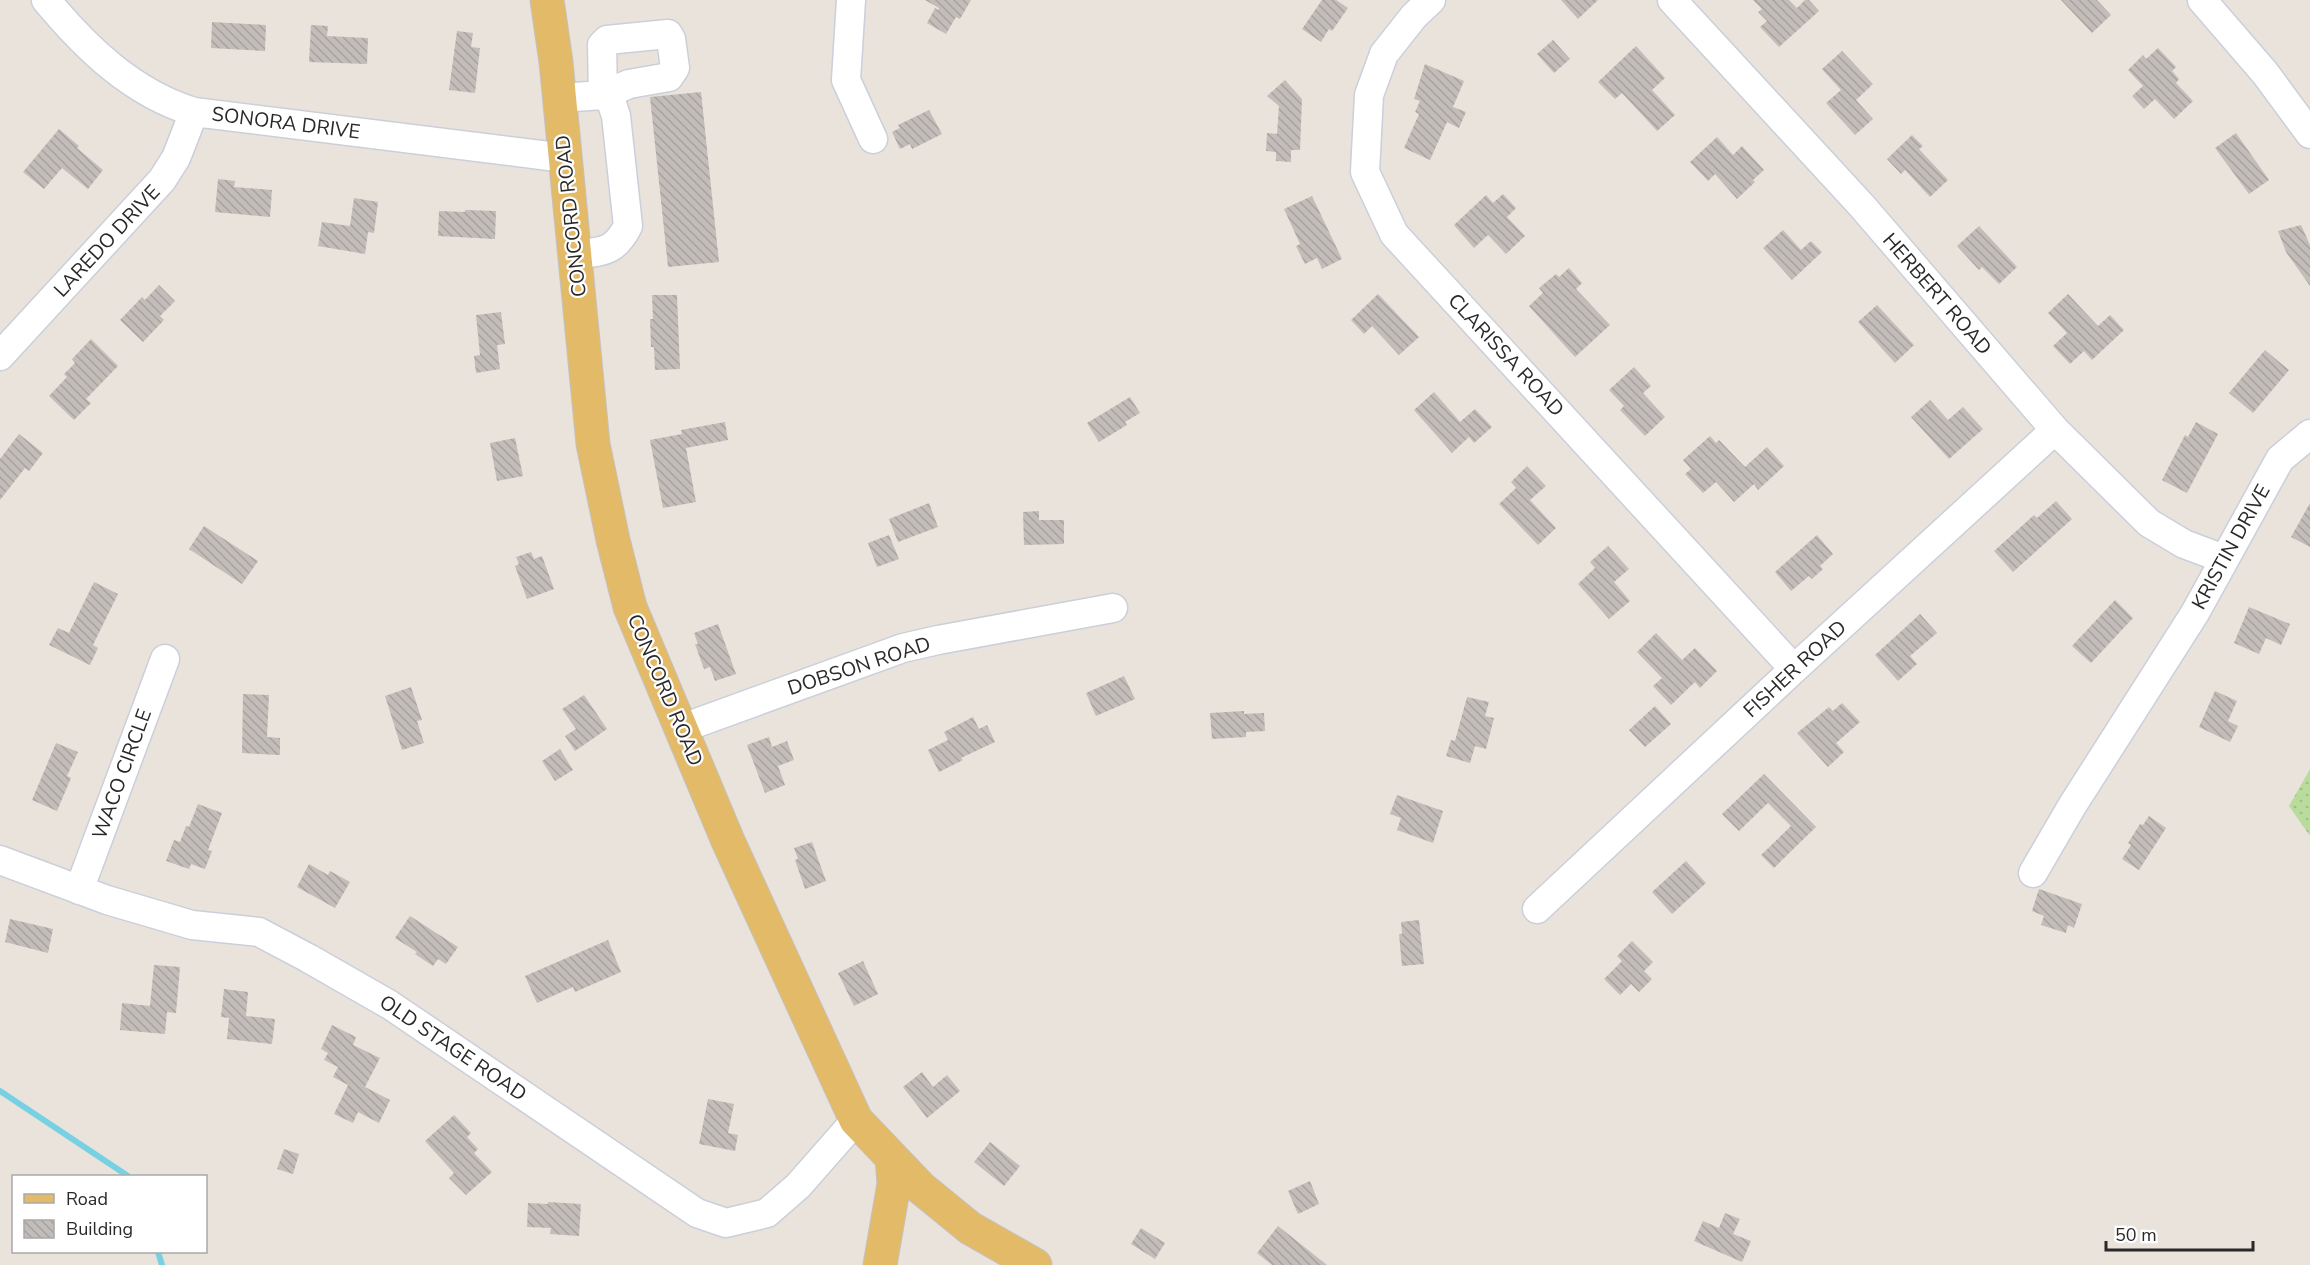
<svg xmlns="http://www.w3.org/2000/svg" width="2310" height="1265" font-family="'Nunito Sans',sans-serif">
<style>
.park{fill:url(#park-dots)}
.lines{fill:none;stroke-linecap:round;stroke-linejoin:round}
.stream{stroke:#78d1e3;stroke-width:6}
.building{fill:url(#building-back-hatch)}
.minor-casing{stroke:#cbcfda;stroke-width:31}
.major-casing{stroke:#c3c3c3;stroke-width:35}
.minor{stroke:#fff;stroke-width:28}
.major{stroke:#e3ba68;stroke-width:33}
.labels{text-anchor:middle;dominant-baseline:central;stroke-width:4.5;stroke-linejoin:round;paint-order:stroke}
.street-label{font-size:20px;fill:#292929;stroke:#fff}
</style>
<defs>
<pattern id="park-dots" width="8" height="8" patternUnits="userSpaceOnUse" patternTransform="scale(1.5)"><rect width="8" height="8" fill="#b9dc9d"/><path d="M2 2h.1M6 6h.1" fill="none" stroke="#9fbd87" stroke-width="1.8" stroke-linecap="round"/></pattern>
<pattern id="building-back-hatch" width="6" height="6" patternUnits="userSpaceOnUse" patternTransform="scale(1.5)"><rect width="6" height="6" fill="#c2bdb9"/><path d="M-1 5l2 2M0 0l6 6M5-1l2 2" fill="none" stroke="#a7a29f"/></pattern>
</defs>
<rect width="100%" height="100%" fill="#eae3dc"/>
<path class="park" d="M2310 769V836L2289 806Z"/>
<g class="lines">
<path class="stream" d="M0 1091 128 1176
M158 1252 162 1265"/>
</g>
<path class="building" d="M925 0H971L960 19 956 17 946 34 927 23 935 8 938 10 939 8Z
M1322 0H1336L1348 8 1332 31 1329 29 1321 42 1302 29Z
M1561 0H1598L1578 19Z
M1753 0H1789L1797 8 1805 0H1809L1819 11 1779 47 1760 27 1767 21 1758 12 1762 9Z
M2061 0H2097L2111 15 2092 33Z
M212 22 266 25 265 51 211 48Z
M311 25 328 26 327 36 368 38 367 64 309 62Z
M457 31 473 33 471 47 480 48 475 93 449 90Z
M1553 40 1570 59 1554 73 1537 54Z
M1636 46 1665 78 1652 90 1675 115 1657 131 1622 93 1615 99 1598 82Z
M2158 48 2176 67 2172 71 2179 79 2176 83 2193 101 2174 119 2155 99 2144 109 2132 96 2143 86 2128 70 2143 55 2146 59Z
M1842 51 1873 84 1856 100 1873 119 1855 135 1826 103 1841 90 1822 69Z
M1425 64 1464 81 1453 107 1466 112 1459 128 1447 122 1430 160 1404 148 1419 114 1415 112 1420 101 1414 99Z
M1285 80 1302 99 1300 150H1291V162L1276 161V152L1266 151 1267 133 1277 134 1279 106 1267 96Z
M701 92 719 262 668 267 650 97Z
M929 110 942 134 912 149 910 144 900 149 892 132 900 128 898 125Z
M59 129 79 146 77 148 103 170 88 189 62 168 44 189 23 172Z
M2236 133 2269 180 2249 194 2215 148Z
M1912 135 1923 146 1919 149 1948 180 1930 197 1905 170 1901 174 1887 159Z
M1717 137 1733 155 1742 146 1764 170 1753 180 1755 182 1737 199 1715 174 1708 181 1690 162Z
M218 179 235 181 234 187 272 190 270 217 215 212Z
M1503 194 1516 208 1507 217 1525 236 1506 254 1488 235 1474 248 1454 225 1486 195 1493 203Z
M1312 196 1342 259 1322 269 1317 258 1305 264 1296 246 1300 244 1284 209Z
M354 198 378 202 374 233 368 232 365 254 318 246 322 222 350 226Z
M465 210 496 211 495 239 438 236 439 211 465 212Z
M2301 225 2310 245V286L2286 252 2278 231Z
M1979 226 2017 267 1999 284 1982 267 1979 270 1957 246Z
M1783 230 1801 250 1811 241 1822 252 1792 280 1763 248Z
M1569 268 1582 283 1576 289 1610 325 1575 357 1529 306 1543 293 1539 288 1556 274 1559 277Z
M159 285 175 301 160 316 164 320 143 342 120 320 142 297 145 300Z
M1378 294 1419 337 1399 355 1372 326 1364 334 1351 320Z
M2068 294 2098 326 2110 315 2124 330 2092 360 2084 351 2070 364 2053 346 2067 333 2048 313Z
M652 295H677L680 369 655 370 654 347H651L650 319H653Z
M1877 305 1914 345 1895 363 1858 322Z
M501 312 505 344 497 345 500 369 476 373 474 356 480 355 476 315Z
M91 339 118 366 86 399 91 403 74 420 49 396 67 377 64 374 75 363 72 359Z
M2265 350 2289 370 2253 413 2229 393Z
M1634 367 1651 386 1643 393 1665 417 1645 436 1620 410 1624 406 1609 390Z
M1434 392 1460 422 1475 409 1492 427 1474 443 1469 437 1452 453 1414 410Z
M1130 397 1140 413 1125 422 1127 425 1099 442 1087 423Z
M1930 400 1948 420 1963 407 1983 429 1949 459 1911 417Z
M725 422 728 440 686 448 696 502 663 508 650 440 682 434 681 430Z
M2196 422 2218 434 2187 493 2162 480 2185 435 2188 437Z
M19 434 43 453 29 471 25 468 0 500V459Z
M1710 436 1716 443 1719 440 1745 467 1767 447 1784 466 1758 490 1754 484 1734 502 1716 482 1703 493 1685 474 1691 469 1683 460Z
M515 438 523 476 497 481 490 443Z
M1527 466 1546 486 1530 500 1556 528 1538 545 1499 504 1516 488 1511 482Z
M2056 501 2072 519 2013 572 1994 551 2034 515 2037 518Z
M929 503 938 527 898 542 889 519Z
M2310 503V547L2291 537Z
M1039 511V520H1064V544L1024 545 1023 512Z
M204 526 258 561 242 584 189 549Z
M889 535 899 559 877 567 868 543Z
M1817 535 1833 554 1820 566 1823 569 1812 579 1809 576 1791 591 1775 572Z
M1608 546 1629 569 1614 582 1630 601 1609 619 1578 584 1595 568 1590 562Z
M531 552 534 559 542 556 554 589 527 599 515 566 519 564 516 557Z
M94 582 118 594 93 645 98 648 90 665 49 645 58 628 69 633Z
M2115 600 2133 618 2091 663 2072 646Z
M2249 607 2290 624 2281 645 2266 638 2259 654 2234 643Z
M1920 614 1937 633 1910 656 1917 664 1898 681 1875 655Z
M718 624 736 674 715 681 710 667 704 669 695 644H698L694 633Z
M1656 633 1682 660 1695 648 1717 671 1700 688 1695 682 1671 705 1653 686 1662 678 1637 652Z
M1124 676 1135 699 1096 716 1086 693Z
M411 687 422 720 417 721 424 743 402 750 385 696Z
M2215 691 2237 701 2228 721 2238 726 2230 742 2199 727Z
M243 694 269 695 267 737 280 738V755L242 753Z
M584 695 607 729 575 751 565 736 576 729 562 709Z
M1467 697 1489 702 1485 716 1494 718 1486 749 1475 746 1470 763 1446 756 1451 740 1455 741Z
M1842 703 1860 722 1836 743 1844 752 1828 767 1797 733 1829 707 1833 711Z
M1655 706 1671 724 1645 747 1629 730Z
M1244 711V714L1264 713 1265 731 1246 732V737L1212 739 1210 713Z
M973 717 979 729 987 725 995 742 961 758 963 760 939 772 928 750 948 740 944 732Z
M769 737 772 747 787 741 794 760 778 766 785 785 765 793 747 745Z
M56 743 78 752 67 776 71 778 57 811 32 800Z
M560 749 573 770 555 781 542 761Z
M1764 774 1816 827 1774 868 1761 855 1791 826 1768 803 1739 831 1722 814Z
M1397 795 1443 811 1433 843 1397 830 1401 818 1390 814Z
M198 804 222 813 208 850 212 851 205 869 191 864 189 869 166 861 174 840 180 842 186 826 189 827Z
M2149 816 2166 828 2139 870 2122 859 2131 845 2128 843 2140 824 2143 825Z
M812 842 826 881 805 889 795 860 798 859 794 848Z
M1686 861 1706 883 1672 914 1652 892Z
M309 864 328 875 330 871 350 882 335 908 297 887Z
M2039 889 2082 904 2074 928 2068 925 2066 933 2041 925 2044 916 2032 911Z
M410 916 458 947 446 964 438 959 433 966 415 954 417 952 395 938Z
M10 919 53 929 48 953 5 942Z
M1419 920 1424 964 1402 966 1399 934H1402L1401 922Z
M608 940 621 972 575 992 573 987 537 1003 525 976Z
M1632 941 1653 962 1644 971 1652 979 1639 992 1631 984 1620 995 1604 979 1622 961 1617 956Z
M863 961 878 994 854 1006 838 973Z
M154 965 180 967 176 1013 167 1012 165 1034 120 1030 122 1003 150 1006Z
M224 989 248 992 246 1016 275 1019 272 1044 227 1039 229 1018 221 1017Z
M332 1025 356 1037 353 1045 380 1058 365 1087 390 1100 379 1123 358 1112 353 1123 334 1114 348 1085 333 1077 338 1067 324 1060 328 1053 321 1049Z
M922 1072 933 1087 947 1075 960 1091 927 1118 903 1087Z
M708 1099 734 1104 728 1133 738 1135 735 1151 699 1144Z
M454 1115 471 1133 467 1137 478 1149 474 1153 492 1172 466 1195 449 1178 454 1173 425 1141Z
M990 1142 1020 1166 1004 1186 974 1162Z
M284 1149 299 1154 293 1174 277 1169Z
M1310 1181 1319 1204 1298 1214 1288 1191Z
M548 1202 581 1204 579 1236 550 1234 551 1228 527 1227 528 1203 548 1204Z
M1725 1213 1740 1219 1733 1234 1751 1241 1742 1262 1694 1241 1703 1221 1719 1228Z
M1278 1226 1327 1265H1272L1257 1253Z
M1141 1228 1165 1243 1155 1259 1131 1244Z"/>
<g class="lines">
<defs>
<path id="minor" d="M46 0C86 48 132 93 194 112L565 158
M851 0 846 80 873 139
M1431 0 1414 16 1384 54 1369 95 1365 172 1394 234 1794 669
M1672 0 1862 206 2055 430 2149 523 2184 544 2224 559
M2202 0 2265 73 2310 134
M668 34 671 39 675 68 669 77 629 84 603 95 602 45 607 40Z
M560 98 603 95 611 101 616 116 628 226C614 253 603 251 575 255
M0 356 162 180 176 158 194 112
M680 729 903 648 938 640 1113 608
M0 860 107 900 192 925 259 932 308 958 390 1005 697 1213 726 1223 767 1213 798 1186 856 1120
M2033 873 2072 806 2195 613 2280 459 2310 434
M79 890 165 659
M1537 909 1794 669 2055 430"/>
<path id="major" d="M547 0 556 62 593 444 613 540 630 607 728 841 856 1120 921 1188 970 1228 1035 1265
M880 1265 894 1184 892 1158"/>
</defs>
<use href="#minor" class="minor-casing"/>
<use href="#major" class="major-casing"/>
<use href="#minor" class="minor"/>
<use href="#major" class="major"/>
</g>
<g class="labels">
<g class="street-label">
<text transform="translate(286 123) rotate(7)">SONORA DRIVE</text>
<text transform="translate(571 216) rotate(-96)">CONCORD ROAD</text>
<text transform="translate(107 241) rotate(-47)">LAREDO DRIVE</text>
<text transform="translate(1937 294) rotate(49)">HERBERT ROAD</text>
<text transform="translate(1506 355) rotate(47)">CLARISSA ROAD</text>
<text transform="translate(2231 547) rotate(-61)">KRISTIN DRIVE</text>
<text transform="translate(859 666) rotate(-18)">DOBSON ROAD</text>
<text transform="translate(1795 669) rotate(-43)">FISHER ROAD</text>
<text transform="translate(665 690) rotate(67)">CONCORD ROAD</text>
<text transform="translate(122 774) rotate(-70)">WACO CIRCLE</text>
<text transform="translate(453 1048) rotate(34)">OLD STAGE ROAD</text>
</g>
</g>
<rect x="12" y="1175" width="195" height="78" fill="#ffffff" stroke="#a9a9a9" stroke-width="1.5"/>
<rect x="24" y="1194" width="30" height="9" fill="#e3ba68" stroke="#a9a9a9" stroke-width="1.5"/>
<text x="66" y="1205" font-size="18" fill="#292929">Road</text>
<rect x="24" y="1220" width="30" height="18" fill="url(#building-back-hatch)" stroke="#a9a9a9" stroke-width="1.5"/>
<text x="66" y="1235" font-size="18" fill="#292929">Building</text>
<path d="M2106 1241v9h147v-9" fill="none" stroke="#292929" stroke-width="3"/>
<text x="2115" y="1241" font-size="18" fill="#292929" stroke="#ffffff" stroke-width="4.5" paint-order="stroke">50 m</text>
</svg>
